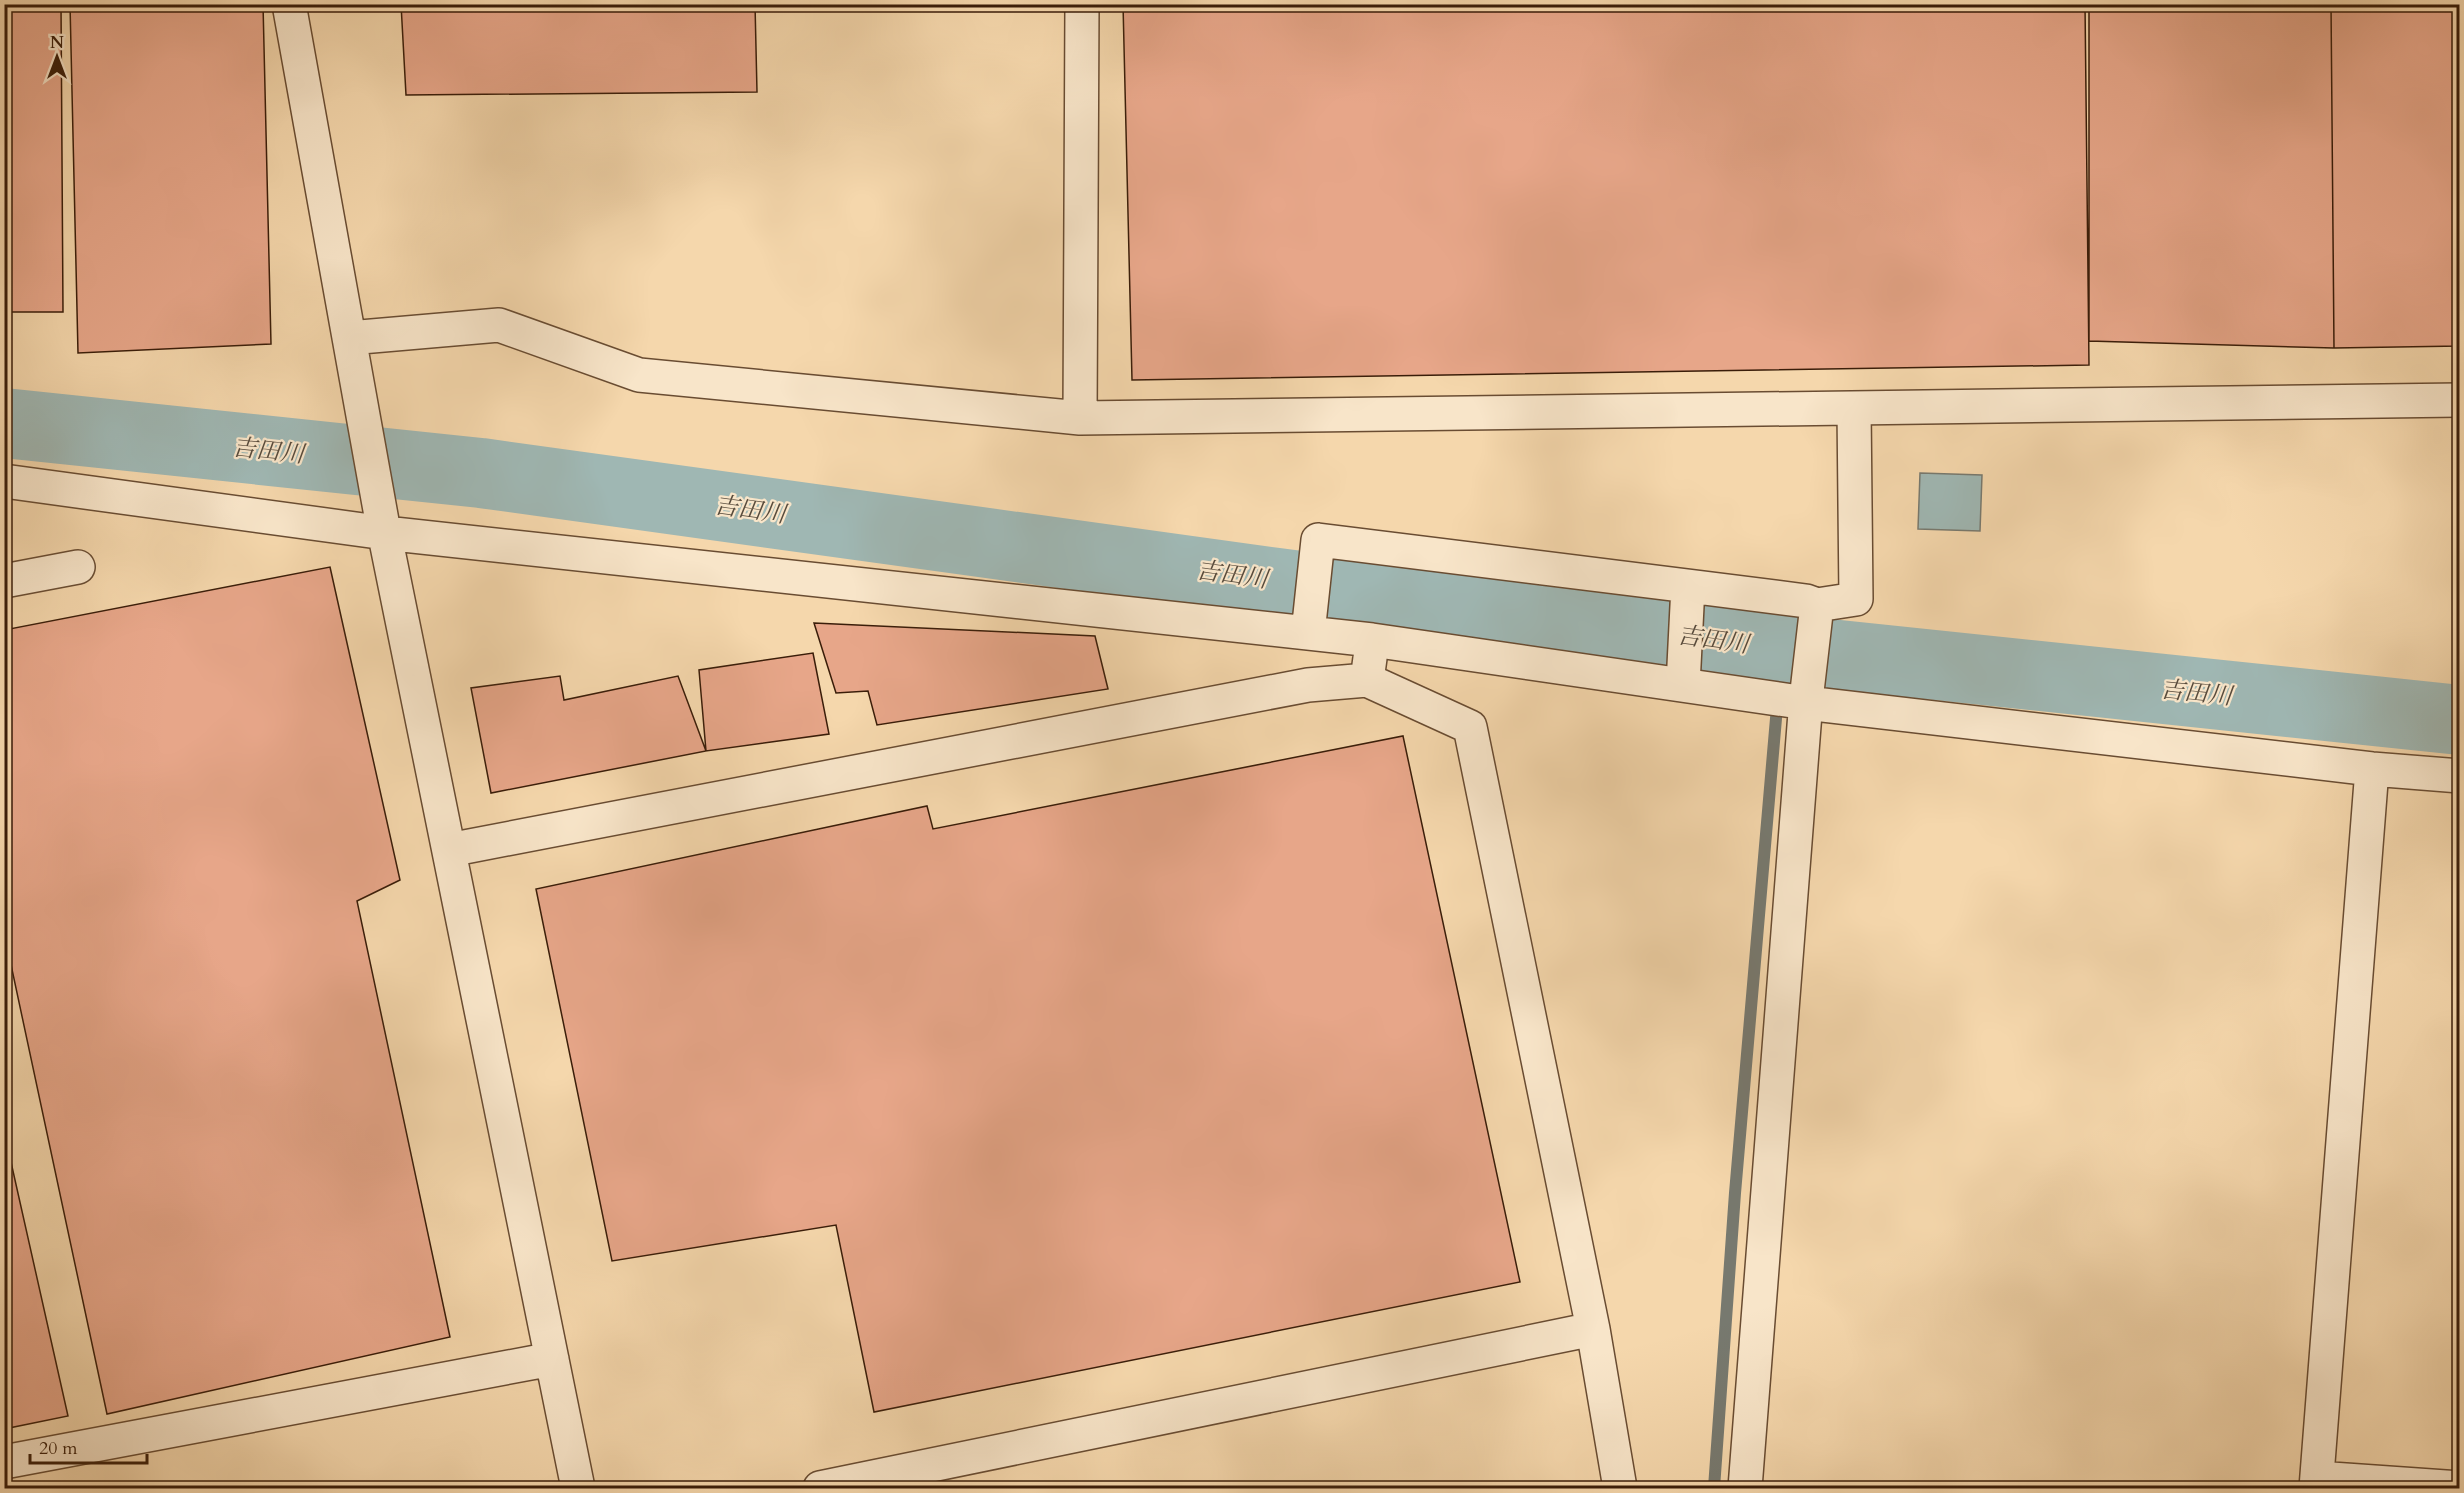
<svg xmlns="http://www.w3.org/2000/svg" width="2464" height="1493" font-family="Cardo,'Noto Serif JP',serif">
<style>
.water{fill:#9fb7b3;stroke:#77796f;stroke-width:1.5}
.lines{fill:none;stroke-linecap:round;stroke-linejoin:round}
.stream{stroke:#77796f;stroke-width:12}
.river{stroke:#9fb7b3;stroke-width:70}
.building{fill:#e7a689;stroke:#3a1d09;stroke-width:1.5}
.minor-casing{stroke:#694c32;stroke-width:36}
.minor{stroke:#f8e5c9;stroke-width:33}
.labels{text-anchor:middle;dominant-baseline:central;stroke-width:4.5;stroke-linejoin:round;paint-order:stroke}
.water-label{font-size:24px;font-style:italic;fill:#584b3c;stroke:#f8e5c9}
</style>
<rect width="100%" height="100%" fill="#f5d7ac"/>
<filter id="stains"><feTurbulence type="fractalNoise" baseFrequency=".00333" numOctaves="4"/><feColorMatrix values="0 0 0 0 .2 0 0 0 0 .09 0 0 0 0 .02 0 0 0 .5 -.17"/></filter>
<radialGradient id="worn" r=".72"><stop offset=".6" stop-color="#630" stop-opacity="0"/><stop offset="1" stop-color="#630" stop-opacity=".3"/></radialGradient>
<path class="water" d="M1920 473 1982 475 1980 531 1918 529Z"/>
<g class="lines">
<path class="stream" d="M1714 1488 1735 1193 1782 649"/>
<path class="river" d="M4 423 481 473 1277 583 1782 649 2460 720"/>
</g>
<path class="building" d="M4 4H61L63 312H4Z
M70 4H263L271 344 78 353Z
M401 4H755L757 92 406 95Z
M1123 4H2085L2089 365 1132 380Z
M2089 4H2331L2334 348 2089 341Z
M2331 4H2460V346L2334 348Z
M330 567 400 880 357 901 450 1337 107 1414 4 932V630Z
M814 623 1095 636 1108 689 877 725 868 691 836 693Z
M813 653 829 734 706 751 699 670Z
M560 676 564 700 678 676 706 751 491 793 471 688Z
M1403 736 1520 1282 874 1412 836 1225 612 1261 536 889 927 806 933 829Z
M4 1131 68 1416 4 1429Z"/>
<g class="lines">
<defs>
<path id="minor" d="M289 4 382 521 578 1488
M349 338 499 325 639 375 1080 418 2460 400
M1080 418 1082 4
M4 481 385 533 1372 640 1806 703 2372 769 2460 776
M4 581 78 567
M1688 586 1806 601 1817 605 1806 700 1745 1488
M1817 605 1856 599 1854 408
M1308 633 1318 540 1688 586 1683 685
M1370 658 1367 680 1470 727 1593 1329
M449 850 1308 685 1367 680
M4 1462 552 1359
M2317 1478 2460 1488
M820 1488 1593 1329 1620 1488
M2316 1488 2372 769"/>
</defs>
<use href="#minor" class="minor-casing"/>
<use href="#minor" class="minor"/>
</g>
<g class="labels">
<g class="water-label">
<text transform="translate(268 451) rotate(6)">吉田川</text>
<text transform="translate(750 510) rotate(8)">吉田川</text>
<text transform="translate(1232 575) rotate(8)">吉田川</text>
<text transform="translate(1713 640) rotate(8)">吉田川</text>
<text transform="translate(2196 693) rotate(6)">吉田川</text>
</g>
</g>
<rect width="2464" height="1493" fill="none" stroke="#f5d7ac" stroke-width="24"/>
<rect x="6" y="6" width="2452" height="1481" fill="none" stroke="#3a1d09" stroke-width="3"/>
<rect x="12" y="12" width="2440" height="1469" fill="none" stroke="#3a1d09" stroke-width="1.5"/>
<g transform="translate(57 57)" stroke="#f8e5c9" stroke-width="4.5" paint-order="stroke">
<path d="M0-4.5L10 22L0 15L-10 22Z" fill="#3a1d09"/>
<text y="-9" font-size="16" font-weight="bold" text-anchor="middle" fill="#3a1d09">N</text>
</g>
<path d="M30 1454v9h117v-9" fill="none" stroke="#3a1d09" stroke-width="3"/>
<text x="39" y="1454" font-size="18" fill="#3a1d09" stroke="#f8e5c9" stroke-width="4.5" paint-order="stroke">20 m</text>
<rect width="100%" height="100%" filter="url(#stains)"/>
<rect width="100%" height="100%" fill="url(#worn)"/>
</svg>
